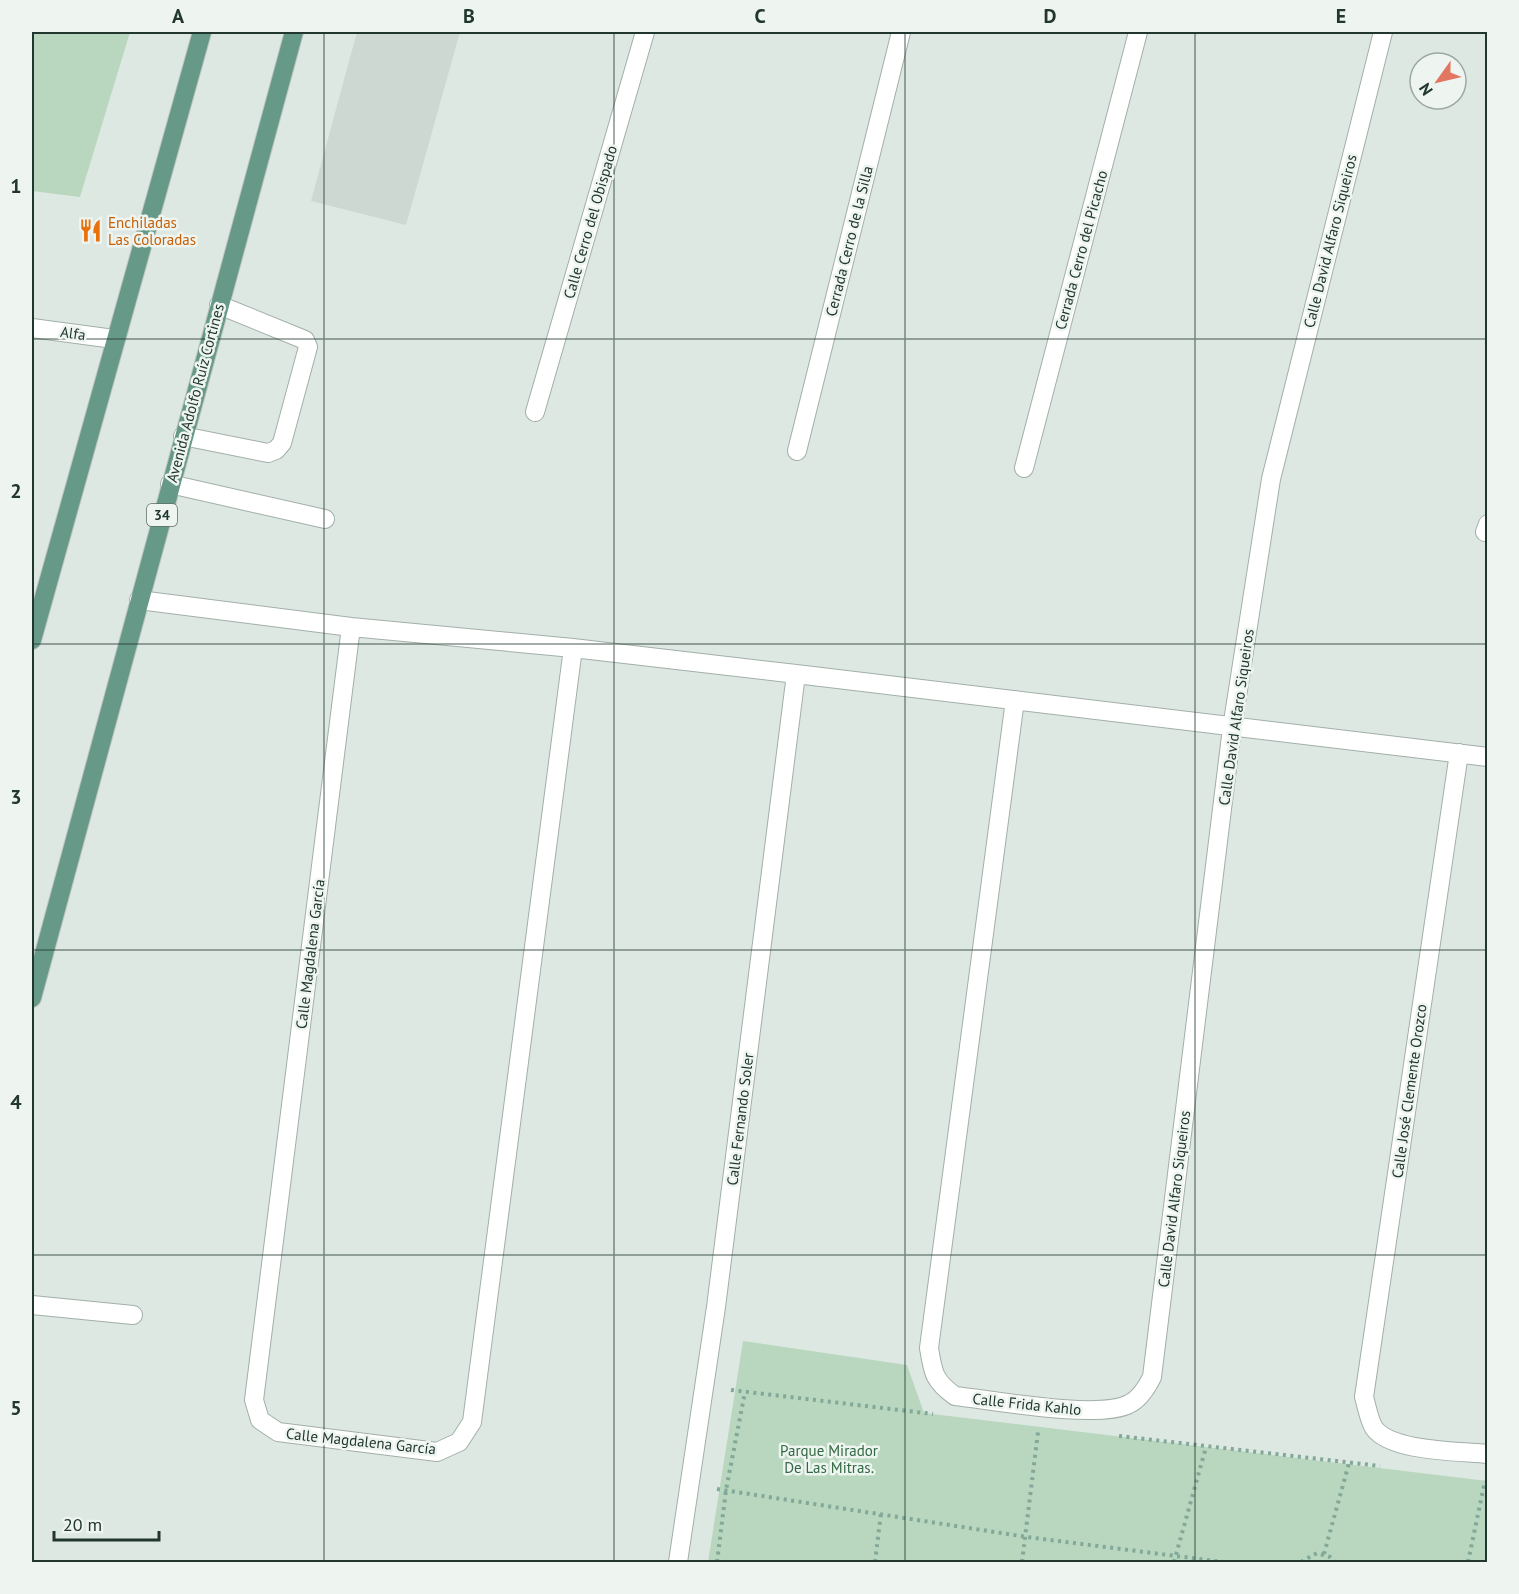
<svg xmlns="http://www.w3.org/2000/svg" width="1519" height="1594" font-family="'PT Sans',sans-serif">
<style>
.built{fill:#cdd8d2}
.green{fill:#b9d7be}
.lines{fill:none;stroke-linecap:round;stroke-linejoin:round}
.minor-casing{stroke:#a2afa9;stroke-width:20}
.major-casing{stroke:#bcc3c0;stroke-width:20}
.path{stroke:#82a899;stroke-width:4;stroke-dasharray:3 4.5;stroke-linecap:butt}
.minor{stroke:#fff;stroke-width:18}
.major{stroke:#679988;stroke-width:18}
.grid{fill:none;stroke:#21362e;stroke-width:1.5;stroke-opacity:0.55}
.labels{text-anchor:middle;dominant-baseline:central;stroke-width:5;stroke-linejoin:round;paint-order:stroke}
.shield{fill:#eef5f1;stroke:#5e6f68;stroke-width:1.5}
.shield-label{font-size:14px;font-weight:bold;fill:#21362e}
.food-label{font-size:15px;fill:#c56008;stroke:#eef5f1;text-anchor:start}
.street-label{font-size:15px;fill:#21362e;stroke:#eef5f1}
.park-label{font-size:15px;fill:#306841;stroke:#eef5f1}
.neatline{fill:none;stroke:#21362e;stroke-width:2}
.grid-label{font-size:20px;text-anchor:middle;font-weight:bold;fill:#21362e}
</style>
<rect width="100%" height="100%" fill="#dee8e3"/>
<path class="built" d="M357 32H460L406 225 311 201Z"/>
<path class="green" d="M32 32H130L80 197 32 191Z
M743 1341 907 1365 924 1413 1487 1481V1562H708Z"/>
<g class="lines">
<defs>
<path id="minor" d="M32 328 114 339
M535 412 645 32
M183 436 268 453 276 450 282 443 308 347 305 340 219 305
M797 451 901 32
M1024 468 1138 32
M170 484 325 519
M1485 532 1488 524
M139 600 351 627 573 648 796 674 1488 757
M351 627 254 1400 260 1420 278 1432 437 1452 459 1442 472 1422 573 648
M1015 700 929 1348C933 1373 934 1381 955 1396 993 1400 1098 1420 1129 1404 1140 1399 1147 1387 1152 1377L1232 728 1271 479 1383 32
M1459 753 1364 1397C1367 1407 1369 1420 1374 1428 1391 1452 1460 1451 1488 1454
M32 1305 133 1315
M678 1562 716 1307 796 674"/>
<path id="major" d="M32 640 202 32
M32 998 294 32"/>
</defs>
<use href="#minor" class="minor-casing"/>
<use href="#major" class="major-casing"/>
<path class="path" d="M731 1390 933 1414
M1119 1436 1380 1466
M717 1489 1027 1537 1223 1562
M1324 1554 1349 1463
M717 1562 726 1490 745 1392
M875 1562 881 1513
M1022 1562 1038 1432
M1174 1562 1206 1447
M1301 1562 1317 1553 1330 1557 1335 1562
M1468 1562 1485 1481"/>
<use href="#minor" class="minor"/>
<use href="#major" class="major"/>
</g>
<path class="grid" d="M324 32V1562M614 32V1562M905 32V1562M1195 32V1562M32 339H1488M32 644H1488M32 950H1488M32 1255H1488"/>
<defs>
<symbol id="restaurant-bare" viewBox="-9 -9 18 18"><path d="M-5-6h1v4h1v-4h1v4h1v-4h1v5L-1.5 .5V6h-2V.5L-5-1ZM5-6V6H3V1.5H1.5Q1.5-4 5-6Z" fill="#e8710a" stroke="#eef5f1" stroke-width="2.5" paint-order="stroke"/></symbol>
</defs>
<g fill-rule="evenodd">
<use href="#restaurant-bare" x="74" y="214" width="33" height="33"/>
</g>
<g class="labels">
<rect class="shield" x="147" y="504" width="30" height="22" rx="4.5"/>
<g class="shield-label">
<text x="162" y="515">34</text>
</g>
<g class="food-label">
<text x="108" y="222">Enchiladas<tspan x="108" dy="17">Las Coloradas</tspan></text>
</g>
<g class="street-label">
<text transform="translate(590 222) rotate(-74)">Calle Cerro del Obispado</text>
<text transform="translate(849 241) rotate(-76)">Cerrada Cerro de la Silla</text>
<text transform="translate(1330 241) rotate(-76)">Calle David Alfaro Siqueiros</text>
<text transform="translate(1081 250) rotate(-75)">Cerrada Cerro del Picacho</text>
<text transform="translate(73 333) rotate(8)">Alfa</text>
<text transform="translate(195 393) rotate(-75)">Avenida Adolfo Ruíz Cortines</text>
<text transform="translate(1236 717) rotate(-82)">Calle David Alfaro Siqueiros</text>
<text transform="translate(310 954) rotate(-83)">Calle Magdalena García</text>
<text transform="translate(1409 1091) rotate(-82)">Calle José Clemente Orozco</text>
<text transform="translate(740 1119) rotate(-83)">Calle Fernando Soler</text>
<text transform="translate(1174 1199) rotate(-83)">Calle David Alfaro Siqueiros</text>
<text transform="translate(1027 1404) rotate(6)">Calle Frida Kahlo</text>
<text transform="translate(361 1441) rotate(6)">Calle Magdalena García</text>
</g>
<g class="park-label">
<text x="829" y="1450">Parque Mirador<tspan x="829" dy="17">De Las Mitras.</tspan></text>
</g>
</g>
<rect width="1519" height="1594" fill="none" stroke="#eef5f1" stroke-width="66"/>
<g transform="translate(1438 81) rotate(236)"><circle r="28" fill="#eef5f1" stroke="#9ca9a3" stroke-width="1.5"/>
<path d="M0-4.5L10 22L0 15L-10 22Z" fill="#e27662"/>
<text y="-9" font-size="16" font-weight="bold" text-anchor="middle" fill="#21362e">N</text>
</g>
<path d="M54 1531v9h105v-9" fill="none" stroke="#21362e" stroke-width="3"/>
<text x="63" y="1531" font-size="18" fill="#21362e" stroke="#eef5f1" stroke-width="4.5" paint-order="stroke">20 m</text>
<rect x="33" y="33" width="1453" height="1528" class="neatline"/>
<g class="grid-label">
<text x="178" y="23">A</text>
<text x="469" y="23">B</text>
<text x="760" y="23">C</text>
<text x="1050" y="23">D</text>
<text x="1341" y="23">E</text>
<text x="16" y="193">1</text>
<text x="16" y="498">2</text>
<text x="16" y="804">3</text>
<text x="16" y="1109">4</text>
<text x="16" y="1415">5</text>
</g>
</svg>
